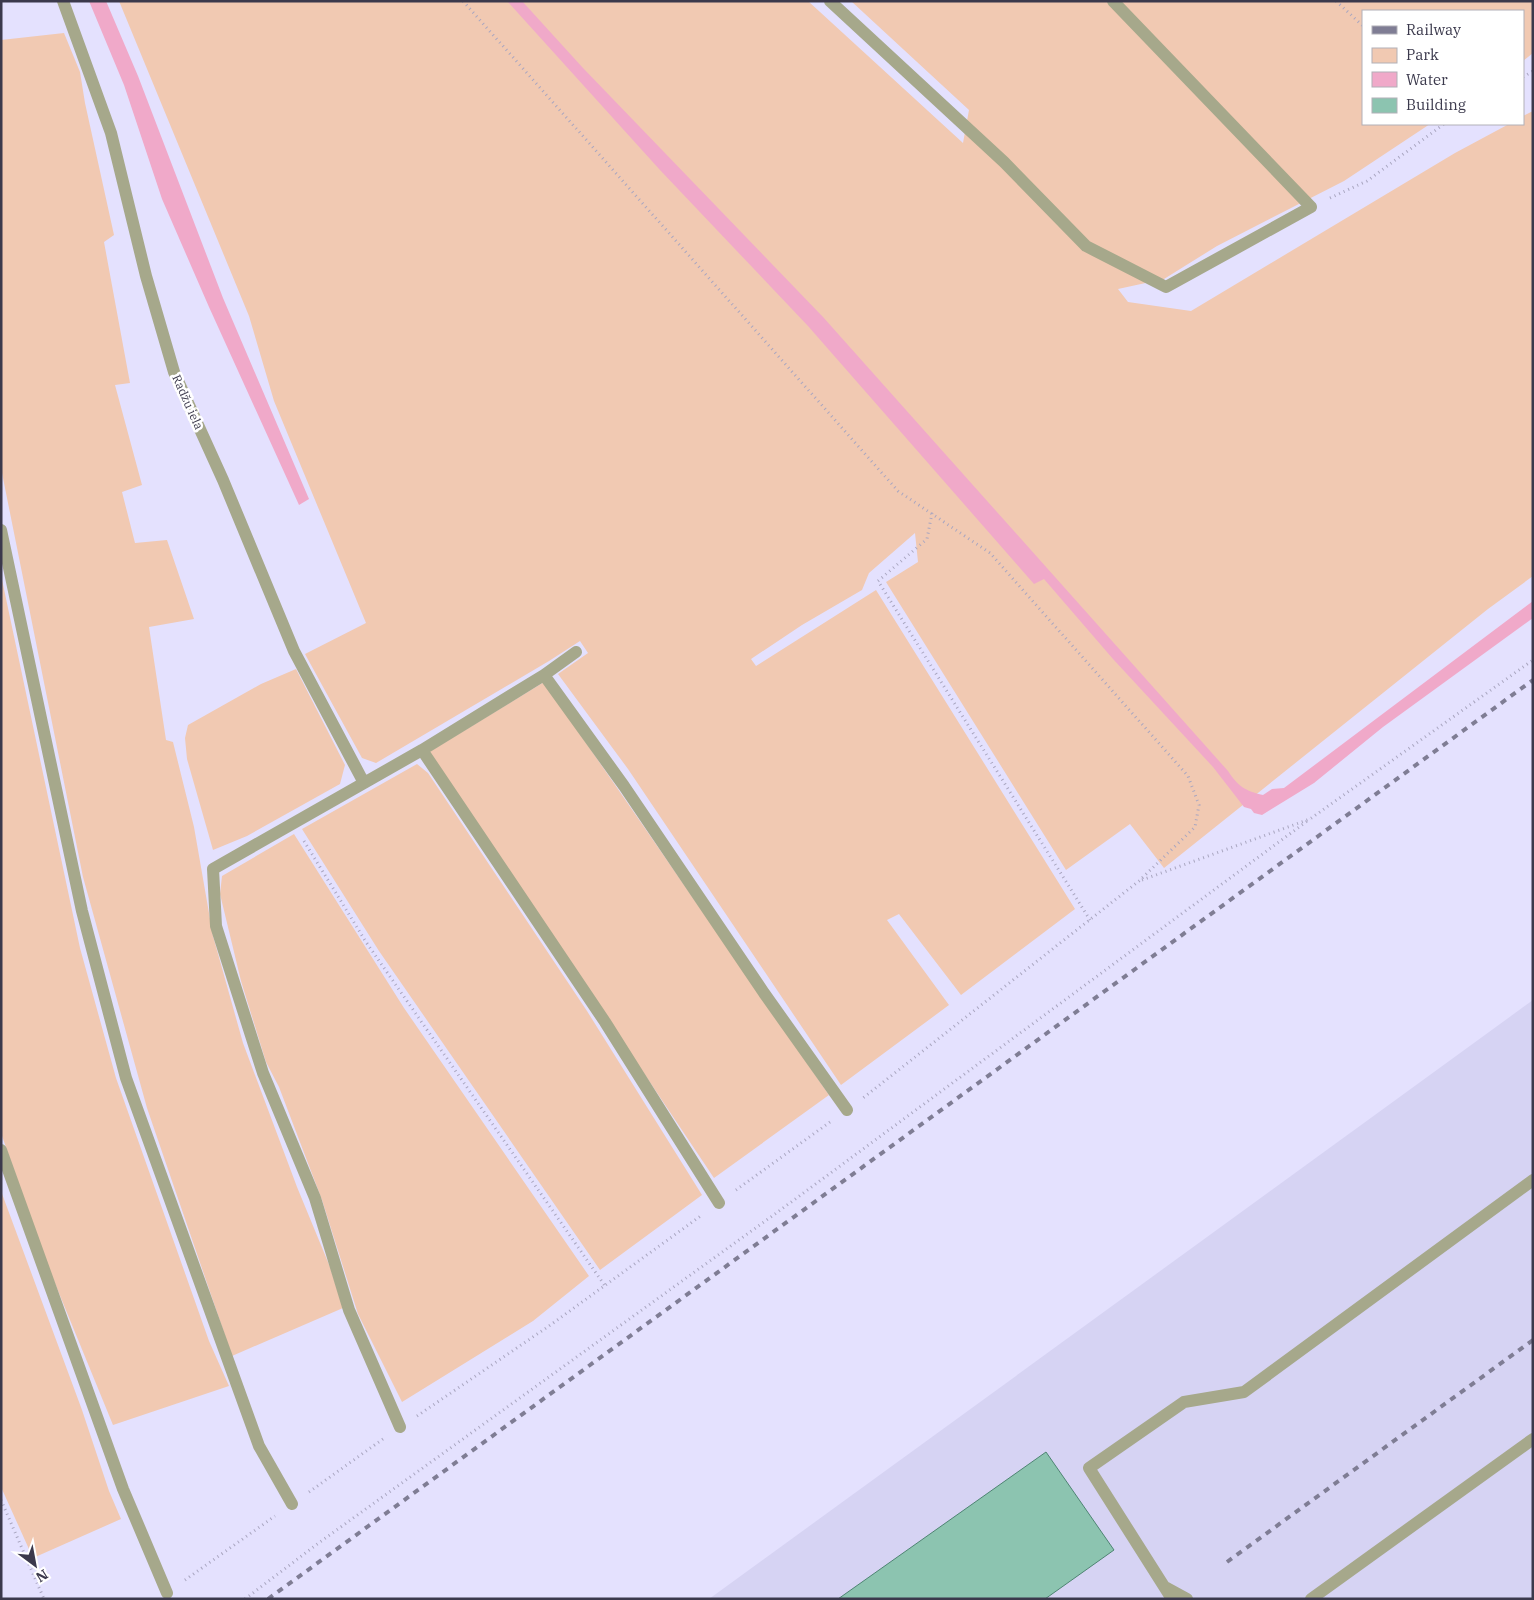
<svg xmlns="http://www.w3.org/2000/svg" width="1534" height="1600" font-family="'IBM Plex Serif',serif">
<style>
.built{fill:#d6d3f3}
.green{fill:#f1c9b2}
.water{fill:#f0a9c9}
.building{fill:#8cc4b0;stroke:#4e8472}
.lines{fill:none;stroke-linecap:round;stroke-linejoin:round}
.path{stroke:#a9a6c0;stroke-width:3;stroke-dasharray:1 4;stroke-linecap:butt}
.lane{stroke:#a6a88b;stroke-width:12}
.rail{stroke:#7f7d94;stroke-width:4;stroke-dasharray:6 6;stroke-linecap:butt}
.labels{text-anchor:middle;dominant-baseline:central;stroke-width:5;stroke-linejoin:round;paint-order:stroke}
.street-label{font-size:12px;fill:#3b394c;stroke:#fff}
</style>
<rect width="100%" height="100%" fill="#e4e1fe"/>
<path class="built" d="M1533 1000V1599H709Z"/>
<path class="green" d="M119 1H808L963 143 969 110 851 1H1533V53L1523 61V11H1363V124H1430L1344 181 1217 246 1164 279 1118 289 1128 302 1191 311 1455 153 1509 124H1523V116L1533 111V576L1488 609 1164 868 1130 824 1066 870 886 582 918 562 915 533 869 573 862 590 802 625 751 659 756 666 876 590 1075 909 961 995 899 914 887 920 949 1005 841 1085 628 769 558 674 588 653 580 641 549 661 376 763 362 758 305 654 366 623 274 401 249 316Z
M64 33 80 72 85 103 114 235 104 242 130 383 115 385 142 485 122 492 135 543 167 540 194 619 149 627 166 740 173 742 194 827 213 936 243 1043 297 1187 330 1267 343 1308 232 1356 147 1108 83 877 1 468V40Z
M1 575 80 948 116 1078 209 1341 229 1386 113 1425 45 1259 1 1133Z
M296 669 345 765 340 784 247 836 213 850 187 759 185 738 188 725 261 684Z
M544 682 829 1095 714 1178 429 752Z
M417 764 428 773 587 1011 702 1195 600 1270 379 951 302 829Z
M294 834 404 1008 589 1276 533 1321 402 1402 358 1314 322 1200 279 1087 266 1062 241 981 220 894 222 876Z
M1 1191 82 1410 109 1491 121 1519 33 1558 1 1487Z"/>
<path class="water" d="M89 1H106L138 76 223 298 309 499 299 505 209 307 162 199 124 85Z
M507 1H522L583 68 823 317 1228 771C1238 786 1245 791 1263 795L1272 789 1284 788 1533 601V618L1383 727 1314 783 1262 815 1254 813 1251 809 1244 807 1213 767 1113 659 1044 579 1034 584 808 326 660 170Z"/>
<path class="building" d="M1046 1452 1114 1550 1045 1599H838Z"/>
<g class="lines">
<path class="path" d="M463 1 898 491 990 553 1188 776 1199 805 1195 827 1139 881 863 1098
M1336 1 1363 26
M1523 77 1533 71
M1330 198 1367 181 1444 124
M932 513 927 539 878 581 1090 920
M304 841 366 942 605 1286
M1142 880 1310 819 1533 660
M736 1190 830 1122
M417 1416 549 1326 702 1215
M309 1492 383 1439
M1 1500 44 1599
M185 1580 275 1516
M245 1599 320 1542 775 1214 1310 819"/>
<path class="lane" d="M63 1 111 133 146 276 174 372 223 480 294 651 364 783
M830 1 1004 162 1086 246 1166 287 1311 207 1113 1
M1 530 82 911 126 1078 259 1446 292 1504
M544 675 624 786 764 993 847 1110
M422 750 605 1022 719 1203
M1 1150 123 1489 167 1593
M400 1427 349 1310 315 1198 263 1073 216 926 213 869 422 750 544 675 576 652
M1165 1587 1187 1599
M1172 1599 1089 1468 1184 1402 1244 1392 1533 1180
M1311 1599 1533 1439"/>
<path class="rail" d="M1227 1562 1533 1340
M268 1599 1533 680"/>
</g>
<g class="labels">
<g class="street-label">
<text transform="translate(188 402) rotate(66)">Radžu iela</text>
</g>
</g>
<rect width="1534" height="1600" fill="none" stroke="#3b394c" stroke-width="5"/>
<rect x="1362" y="10" width="162" height="115" fill="#ffffff" stroke="#b1b0b7"/>
<rect x="1372" y="26" width="25" height="8" fill="#7f7d94" stroke="#b1b0b7"/>
<text x="1406" y="35" font-size="15" fill="#3b394c">Railway</text>
<rect x="1372" y="48" width="25" height="15" fill="#f1c9b2" stroke="#b1b0b7"/>
<text x="1406" y="60" font-size="15" fill="#3b394c">Park</text>
<rect x="1372" y="72" width="25" height="15" fill="#f0a9c9" stroke="#b1b0b7"/>
<text x="1406" y="85" font-size="15" fill="#3b394c">Water</text>
<rect x="1372" y="98" width="25" height="15" fill="#8cc4b0" stroke="#b1b0b7"/>
<text x="1406" y="110" font-size="15" fill="#3b394c">Building</text>
<g transform="translate(35 1565) rotate(148)" stroke="#ffffff" stroke-width="4" paint-order="stroke">
<path d="M0-4L9 19L0 12L-9 19Z" fill="#3b394c"/>
<text y="-8" font-size="14" font-weight="bold" text-anchor="middle" fill="#3b394c">N</text>
</g>
</svg>
